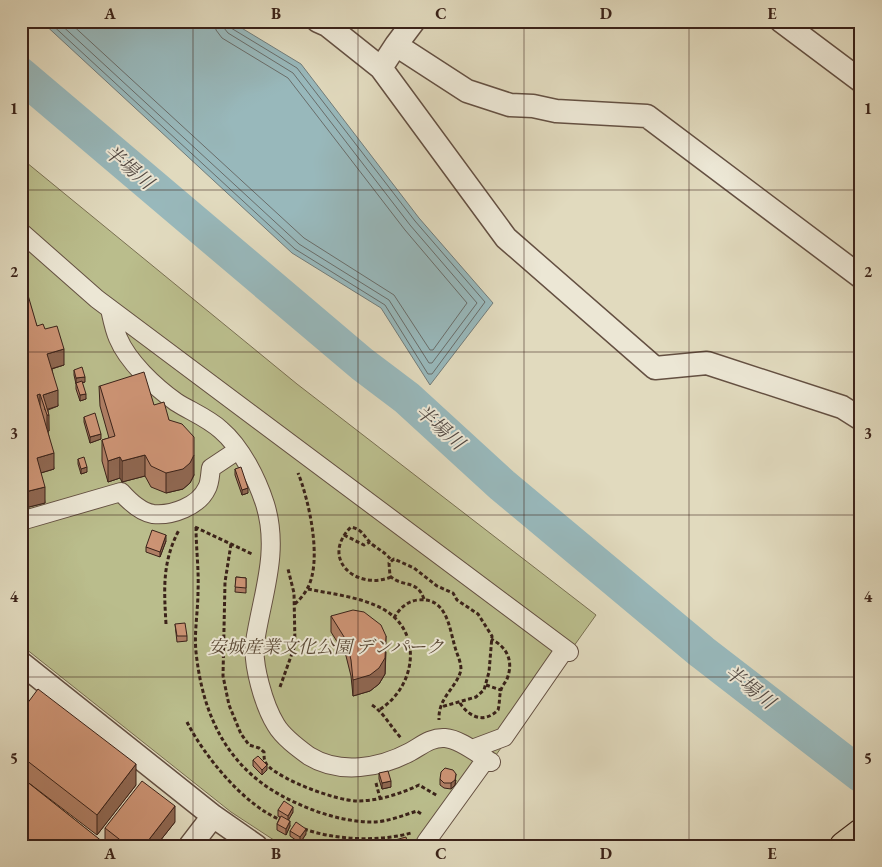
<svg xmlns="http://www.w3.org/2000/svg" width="882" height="867" font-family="'EB Garamond','Noto Serif JP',serif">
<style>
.green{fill:#babd8c;stroke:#7a7052}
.water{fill:#98b8bb;stroke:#727c7a}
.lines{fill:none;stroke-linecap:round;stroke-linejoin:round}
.shore{stroke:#696d6a;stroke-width:1}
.river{stroke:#98b8bb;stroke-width:35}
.pedestrian-casing{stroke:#645042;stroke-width:20}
.minor-casing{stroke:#645042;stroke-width:25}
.primary-casing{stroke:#3a2219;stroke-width:30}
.path{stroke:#3a2219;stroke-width:3;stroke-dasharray:4 2.5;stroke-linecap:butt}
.pedestrian{stroke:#ece7d5;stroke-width:18}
.minor{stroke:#ece7d5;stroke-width:22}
.primary{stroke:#e1dabe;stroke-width:28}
.wall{fill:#af7e64;stroke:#3a2219}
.shaded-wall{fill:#8f6751;stroke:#3a2219}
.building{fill:#cc9374;stroke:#3a2219}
.grid{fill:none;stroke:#3a2219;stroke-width:1;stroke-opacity:0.55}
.labels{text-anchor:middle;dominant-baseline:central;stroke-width:4;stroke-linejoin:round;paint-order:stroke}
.park-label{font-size:18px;font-style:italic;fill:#5a4936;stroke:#ece7d5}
.water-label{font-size:19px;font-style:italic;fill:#524842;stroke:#ece7d5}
.neatline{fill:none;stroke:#3a2219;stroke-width:2}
.grid-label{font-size:16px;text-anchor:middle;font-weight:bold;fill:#3a2219}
</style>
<rect width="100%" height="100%" fill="#e1dabe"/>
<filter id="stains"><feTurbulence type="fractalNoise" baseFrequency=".004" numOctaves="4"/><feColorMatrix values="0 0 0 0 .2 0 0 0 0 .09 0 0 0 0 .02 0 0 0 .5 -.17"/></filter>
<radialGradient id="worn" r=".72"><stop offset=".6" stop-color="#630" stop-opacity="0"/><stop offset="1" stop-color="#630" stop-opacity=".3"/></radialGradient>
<path class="green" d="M21 158 297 384 596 615 431 846H283L231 812 21 645Z"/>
<path class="water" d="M41 21H230L301 64 419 218 493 303 430 385 381 308 292 253Z"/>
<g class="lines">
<path class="shore" d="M48 21 295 249 385 305 428 374H432L485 302 415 221 297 68 231 28 229 21
M57 21 299 244 389 300 429 363H432L477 303 410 225 293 73 228 33 224 28 222 21
M68 21 304 238 394 295 430 350H433L467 303 405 230 288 78 222 38 216 30 215 21"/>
<path class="river" d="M21 75 362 364 407 398 502 485 702 652 861 775"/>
<defs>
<path id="pedestrian" d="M21 232 97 299 569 652
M110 309C112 318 114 329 118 338 128 362 155 387 176 402 190 411 208 418 221 430 241 447 257 479 265 504 280 552 262 595 255 642 252 664 264 706 276 725 283 737 298 748 309 756 340 775 380 768 410 752 421 746 431 737 445 738 460 739 478 754 491 762
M21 521 121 492C129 501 140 512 153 514 172 516 199 506 207 488 210 483 210 474 211 468L238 450
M472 749 504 737 565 649
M426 842 486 759"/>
<path id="minor" d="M318 21 327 25 381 68 506 238 655 368 707 363 842 407 861 419
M781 21 861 81
M396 45 414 21
M381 68 396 45 467 91 510 105 533 106 556 111 647 116 861 277
M21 663 213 816 256 846
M190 846 213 816"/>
<path id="primary" d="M844 846 861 833"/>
</defs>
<use href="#pedestrian" class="pedestrian-casing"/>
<use href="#minor" class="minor-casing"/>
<use href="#primary" class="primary-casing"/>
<path class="path" d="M195 527 252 554
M196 527C196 548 199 570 198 591 198 612 194 632 196 652 203 719 230 772 292 801 317 813 345 822 373 822 387 822 404 815 417 811L423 815
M344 535 364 545 370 542
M231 544 225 582 223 676 229 705 241 734 249 745 259 748 264 752C264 758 264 762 268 766 284 781 334 800 357 801 378 801 400 794 419 785L438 796
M391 577C357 591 319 559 351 527 364 530 364 538 373 545 381 551 386 553 392 561
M308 589C332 594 361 597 383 609 424 632 416 687 379 710
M424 599C417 579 403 588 390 576L389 563 394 559 414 568 437 586 453 593 457 600 478 614 492 636 489 672 484 690 476 697 441 707
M295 604C299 600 304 595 307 589 323 562 309 500 298 473
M394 618C399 609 407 601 418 600 447 597 449 627 455 647 457 655 461 661 461 670 456 689 438 697 439 720
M166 624C164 589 162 562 179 530
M486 685 501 690
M280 687 295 645 294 593 288 569
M460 703C469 717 484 724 498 710 500 703 499 696 501 690 502 686 505 683 507 679 514 661 507 647 491 639
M372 705C384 713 391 727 401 738
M187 722C204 756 245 806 281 820
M376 783 380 798
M304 829C336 840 378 842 411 833"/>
<use href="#pedestrian" class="pedestrian"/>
<use href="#minor" class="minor"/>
<use href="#primary" class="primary"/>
</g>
<path class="wall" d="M21 286 37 326 45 329 64 365 52 369 58 406 48 410 49 431H48L54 469 41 473 45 503 21 509Z
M74 370 85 382 82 383 86 399 80 401 76 389V384L74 375Z
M99 386 154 405 169 420 194 475 190 483 183 489 166 493 151 487 145 476 122 482 120 478 108 482 102 461V440L109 438 100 406Z
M84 417 101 439 90 443 84 422Z
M78 459 87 472 81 474 78 464Z
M235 469 248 493 242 495 235 475Z
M166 541 160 557 146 552V547Z
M236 577 246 578V593L235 592Z
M331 616 386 652 385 674 379 684 370 691 353 696 351 676 346 656 331 632Z
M175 624 187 636V641L177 642Z
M21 712 136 785 97 835 21 777Z
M253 760 267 770 262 775 253 766Z
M379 773 391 787 382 789 379 779Z
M21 777 105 844V828L175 822 156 846H21Z
M440 779 456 780 455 785 451 789 444 788 440 785Z
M278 810 293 812 288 820 290 826 286 835 277 830V824L280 817 278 816Z
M290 831 306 834 300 843 290 836Z"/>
<path class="shaded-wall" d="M64 349V365L47 370V354Z
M85 377V382L76 384V378Z
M58 390V406L45 410 43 395Z
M40 394V410L37 395Z
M86 394V399L80 401V395Z
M47 415H49V431H47Z
M101 434V439L90 443V437Z
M54 453V469L37 474V458Z
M145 455V476L122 482V461Z
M194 455V475L190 483 183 489 166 493V473Z
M120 457V478L108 482V461Z
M87 467V472L81 474V469Z
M45 487V503L21 509V493Z
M248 488V493L242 495V490Z
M166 535V541L160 557V552Z
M386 636 385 674 379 684 370 691 353 696V680Z
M136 764V785L97 835V815Z
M267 765V770L262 775V770Z
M456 774 455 785 451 789V783Z
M391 781V787L382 789V783Z
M175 806V822L156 846H144Z
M293 807V812L288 821V816Z
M290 821V826L286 835V829Z
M306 829V834L300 843V837Z"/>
<path class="building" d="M25 285 37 326 43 324 45 329 57 326 64 349 47 354 58 390 43 395 49 415H47L40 394 37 395 54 453 37 458 45 487 21 493V286Z
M82 367 85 377 76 378 74 370Z
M144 372 154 405 164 402 169 420 182 424 194 437V455L190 463 183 469 166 473 151 466 145 455 122 461 120 457 108 461 102 440 115 436 100 386Z
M82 381 86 394 80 395 76 383Z
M95 413 101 434 90 437 84 417Z
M84 457 87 467 81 469 78 459Z
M241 467 248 488 242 490 235 469Z
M152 530 166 535 160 552 146 547Z
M236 577 246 578V588L235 587Z
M353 610 364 612 381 625 386 636 385 658 379 668 370 675 353 680 351 660 346 640 331 616Z
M185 623 187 636H177L175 624Z
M38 689 136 764 97 815 21 756V712Z
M258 756 267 765 262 770 253 760Z
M445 768 453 770 456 774 455 780 451 783H444L440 779 441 772Z
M388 771 391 781 382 783 379 773Z
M21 777 108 846H24L21 844Z
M142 781 175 806 144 846H128L105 828Z
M284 801 293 807 288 816 278 810Z
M281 816 290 821 286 829 277 824Z
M296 822 306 829 300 837 290 831Z
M406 837 408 846H384V843Z"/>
<path class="grid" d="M193 21V846M358 21V846M524 21V846M689 21V846M21 190H861M21 352H861M21 515H861M21 677H861"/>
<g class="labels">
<g class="park-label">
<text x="326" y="646">安城産業文化公園 デンパーク</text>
</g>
<g class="water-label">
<text transform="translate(129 167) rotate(40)">半場川</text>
<text transform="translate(440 427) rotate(41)">半場川</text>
<text transform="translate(750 687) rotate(38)">半場川</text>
</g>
</g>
<rect width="882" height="867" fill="none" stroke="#e1dabe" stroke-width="55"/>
<rect x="28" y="28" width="826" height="812" class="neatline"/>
<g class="grid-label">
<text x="110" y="19">A</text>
<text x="276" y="19">B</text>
<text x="441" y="19">C</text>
<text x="606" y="19">D</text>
<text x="772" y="19">E</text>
<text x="14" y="114">1</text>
<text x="868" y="114">1</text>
<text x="14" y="277">2</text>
<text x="868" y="277">2</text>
<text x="14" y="439">3</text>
<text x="868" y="439">3</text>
<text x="14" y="602">4</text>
<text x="868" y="602">4</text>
<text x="14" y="764">5</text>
<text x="868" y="764">5</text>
<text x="110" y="859">A</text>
<text x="276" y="859">B</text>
<text x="441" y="859">C</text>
<text x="606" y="859">D</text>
<text x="772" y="859">E</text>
</g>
<rect width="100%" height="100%" filter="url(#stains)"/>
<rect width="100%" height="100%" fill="url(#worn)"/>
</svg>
